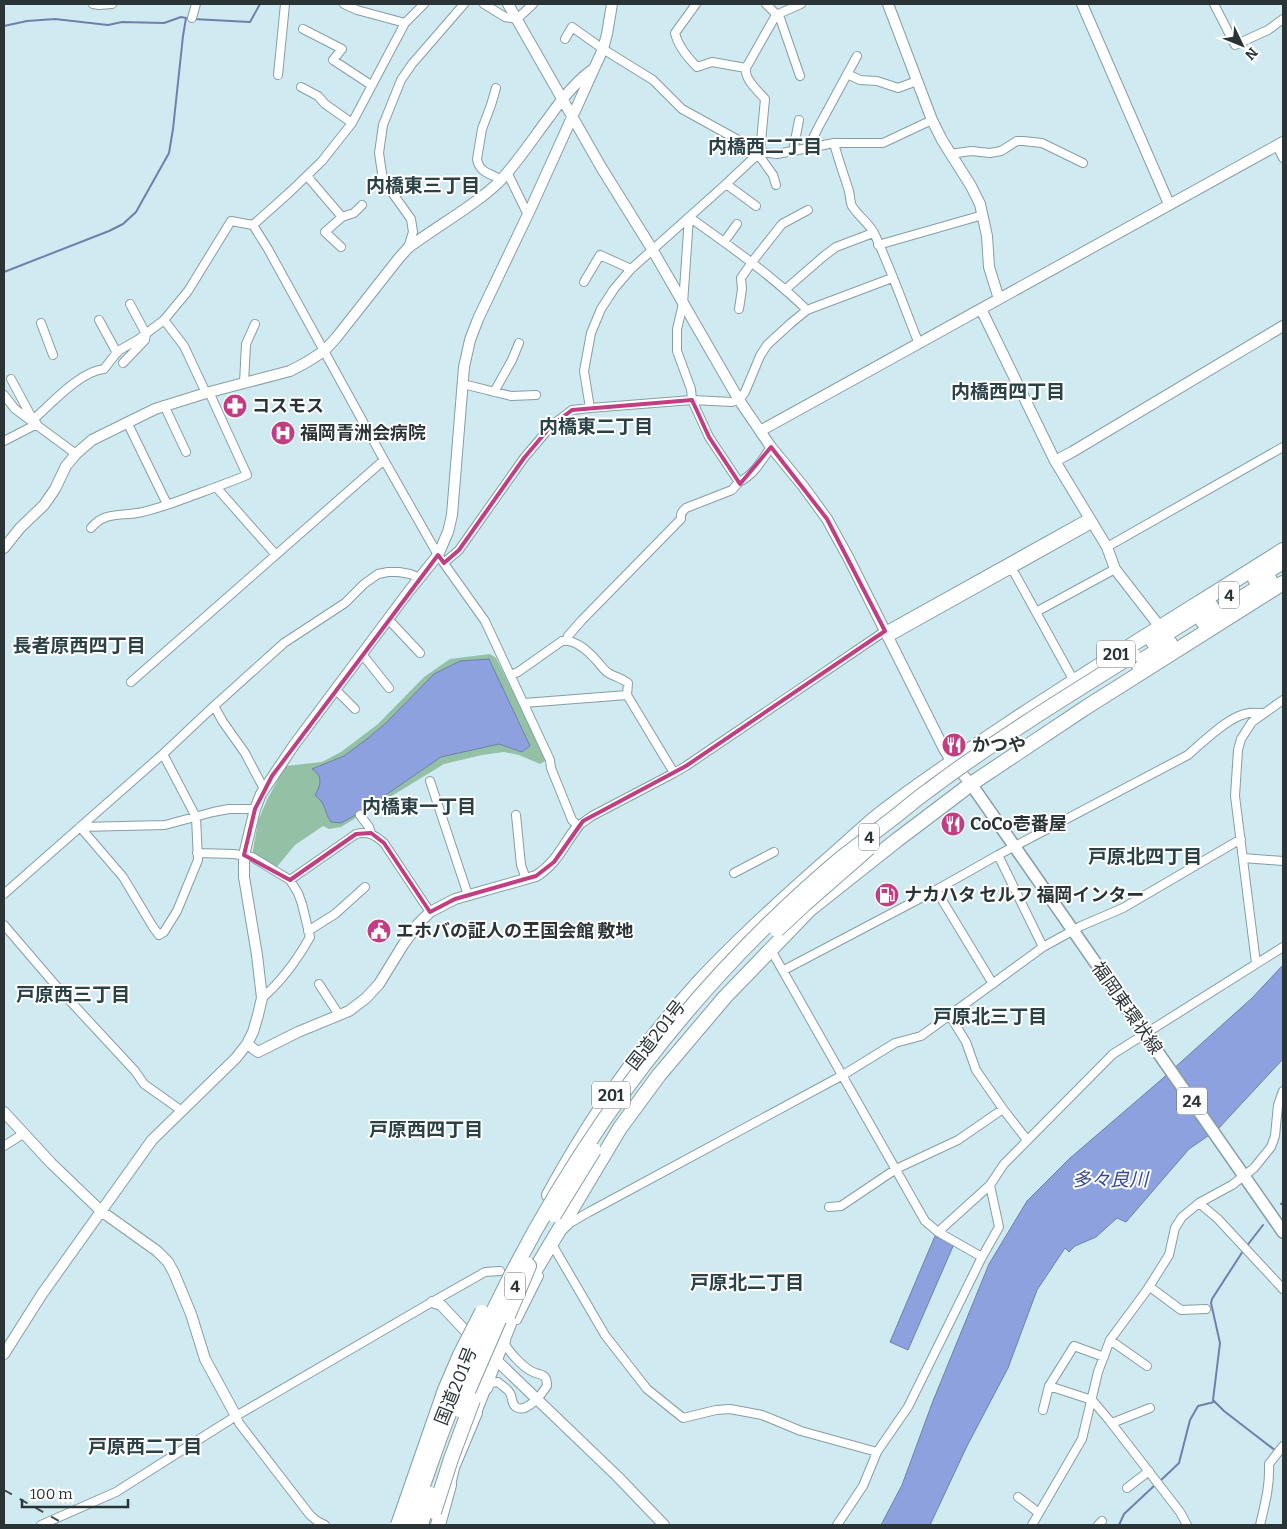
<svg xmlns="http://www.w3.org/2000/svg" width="1287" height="1529" font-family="Bitter,'Noto Sans JP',serif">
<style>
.green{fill:#94c1a6}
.water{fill:#8ca1dd;stroke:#6f80ab}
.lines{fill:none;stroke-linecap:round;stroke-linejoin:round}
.stream{stroke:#6f80ab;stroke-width:2}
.street-casing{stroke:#859ea4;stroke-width:10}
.secondary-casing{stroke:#859ea4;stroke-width:12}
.primary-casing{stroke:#859ea4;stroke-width:14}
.highway-casing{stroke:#859ea4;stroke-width:16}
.street{stroke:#fff;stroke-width:8}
.secondary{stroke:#fff;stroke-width:10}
.primary{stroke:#fff;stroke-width:11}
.highway{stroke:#fff;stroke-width:14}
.rail{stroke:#435053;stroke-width:2;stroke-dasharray:9 9;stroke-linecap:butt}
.highway-bridge-casing{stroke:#859ea4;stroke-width:16;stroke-linecap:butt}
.highway-bridge{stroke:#fff;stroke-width:14}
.marked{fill:none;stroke:#c13e83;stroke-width:4;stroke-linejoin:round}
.labels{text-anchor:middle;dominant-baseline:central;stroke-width:4;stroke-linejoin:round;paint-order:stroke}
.shield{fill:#fff;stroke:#6a7173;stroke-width:1}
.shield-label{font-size:16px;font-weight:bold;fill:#2a3437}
.poi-label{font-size:18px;font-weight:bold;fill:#2a3437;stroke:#fff;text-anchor:start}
.street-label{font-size:18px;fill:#2a3437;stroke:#fff}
.neighbourhood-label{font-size:19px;font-weight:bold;fill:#2a4146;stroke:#fff}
.water-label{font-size:19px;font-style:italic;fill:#364a93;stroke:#fff}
</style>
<rect width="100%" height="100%" fill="#d0eaf1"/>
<path class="green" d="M490 654 496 658 547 760 540 764 519 755 504 752 482 755 444 764 341 827 329 829 323 826 295 845 276 868 253 854V850L258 821 267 800 285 766 322 762 341 752 378 724 424 677 450 659Z"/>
<path class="water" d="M489 659 530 746 522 752 499 744 441 757 361 812 341 823 331 822C323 811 328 806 315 795 321 785 323 776 312 769L344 756 367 739 386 723 434 674 460 661Z
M1283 965V1059L1218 1129 1189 1149 1126 1222 1117 1218 1096 1237 1075 1246 1069 1252 1065 1248 1037 1290 1008 1368 967 1446 930 1525H881L902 1485 933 1401 989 1264 1027 1201 1069 1159 1162 1079 1252 998Z
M935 1236 954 1244 908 1350 890 1342Z"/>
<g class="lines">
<path class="stream" d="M193 19 250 22 260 4
M4 26 27 21 55 19 108 25 122 22 164 23 181 17 186 18
M4 272 109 231 123 224 136 212 169 153 173 129 183 36 186 18
M1281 1204 1283 1203
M1246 1247 1263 1225
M1243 1251 1212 1299 1211 1303 1220 1343 1213 1400 1224 1411 1276 1451
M1159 1482 1179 1463 1190 1420 1198 1406 1214 1402
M1119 1525 1124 1514 1155 1485"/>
<defs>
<path id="street" d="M93 4 99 5 112 4
M344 4 357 10 405 23
M484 4 505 17 517 19 533 4
M696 4 675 33C678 46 688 58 697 67L712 62 746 68
M766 4 780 18 800 76
M1214 4 1235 45 1268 30 1283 19
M192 18 196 4
M303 29 342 49 333 60 371 85
M565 39 572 27 603 49 653 80 682 109 760 152 777 154 834 143H883L932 120
M847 74 860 80 877 81 898 88 917 81
M278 75 285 4
M301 87 318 96 325 104 352 123
M496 88 491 105 482 129 477 159C479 172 490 174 501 179
M834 143C838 159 844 175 849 191 850 195 850 202 852 206 858 216 868 222 874 233 891 269 904 307 919 344
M1277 146 1283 158
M811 148 810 144 819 126 857 56
M795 151 794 146 799 120
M758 154 773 175 776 185
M950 154 971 151 990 153 1001 151 1017 141H1023L1042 143 1083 163
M507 172 528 215
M307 176 342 217 354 213 362 205
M726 184 756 206
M689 217 683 304 677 329V351L691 389 692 400 709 437 739 482C754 475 762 460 771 447
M689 217C730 246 771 275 807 310
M253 225 291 191 322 161 352 123 405 23 424 4
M724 242 737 224
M878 245 983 215
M341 247 325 232 342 217
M408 248 413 232 411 219 383 180 379 153 383 125 401 80 412 64 464 4
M584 282 600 255 631 269
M786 289 824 256 836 247 873 233
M739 309 742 289 741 278 752 262 782 224 808 210
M99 320 117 353
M164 320 184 346 206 393
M41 323 53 355
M123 363 145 340 146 334 130 304
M11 379 32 418
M244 383 246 344 255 324
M463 384 511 396 536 395
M494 392 512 360 519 343
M4 395 15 409 76 454
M164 405 186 452
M590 408 584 371 591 333 601 309 614 289 631 269 726 184 760 152 765 99C758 91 744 79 746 68L776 15 801 4
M33 420C50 405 80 371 104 369L118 351 139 339 164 320 188 291 231 221 253 225 268 249 384 460 438 555 485 621 550 760 551 768 572 820 578 826 592 816 674 773 686 766 885 631 1088 518
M127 422 167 504
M4 441 37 424
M216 487 276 555
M91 528C104 512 119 516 137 513 155 510 172 503 189 497 208 490 228 483 247 475L209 392
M1107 547 1283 447
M444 563 459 550 524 458 551 426 572 410 590 408 692 400 732 402 739 400 745 392 760 356 767 345 791 323 807 310 892 278
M1010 565 1074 681
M1036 612 1115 569
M388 619 420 653
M888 638 1092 524
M566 641 568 636 582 620 681 519C680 514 682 511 686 508L732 490 739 482
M362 654 389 688
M510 675 518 672 562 641C575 639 588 651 596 660 601 665 604 671 610 674 618 678 621 678 628 683L627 695
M131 682 384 460
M335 689 355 709
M524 703 627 695 674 773
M214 706 223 722 245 753 264 789
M430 781 468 895
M360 815 369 827 371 833
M516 815 521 865 526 879
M80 827 123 877 153 927 159 935 164 932 177 911 198 860 196 817 163 754
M80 827 165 825 213 812 229 809H255
M197 853 234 854 252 857 290 880 298 893 302 904 310 937C297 960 282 981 262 998
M998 855 1043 947
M1243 858 1283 861
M734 873 774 852
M290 880 356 834C368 831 375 835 384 843L430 912
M936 890 993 984
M4 894 163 754 214 706 284 643 345 603 364 584 378 574 388 572H399L410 574 420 578
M4 925 58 988 135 1071 144 1084 182 1111
M308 931 335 914 365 887
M771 950 925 1221 938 1232 990 1185 1004 1164 1113 1054 1283 947
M1256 963 1235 796 1238 750 1241 739 1252 722 1283 700
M784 970 936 890 998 855 1188 755C1201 743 1229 717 1245 714 1251 712 1258 713 1264 713
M319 984 339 1015
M950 1016 966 1042 976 1070 1003 1109 1027 1140
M4 1146 23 1134
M1199 1203 1218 1219 1283 1289
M829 1207 841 1206 896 1169 958 1140 1003 1109
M564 1229 570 1223 589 1212 843 1075 895 1043 921 1036 1043 947 1081 926 1123 908 1241 839
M938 1232 982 1257
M553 1246 605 1335 647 1389 683 1418 716 1410 730 1409 762 1415 801 1431 877 1452
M1150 1287 1181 1310 1206 1309
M517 1320 539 1276
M1110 1340 1147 1366
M1049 1386 1092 1400 1109 1420 1180 1512 1187 1525
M488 1389 490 1383 498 1382C501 1385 508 1389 510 1393 513 1398 511 1404 516 1407 526 1414 542 1394 547 1386 547 1372 540 1376 531 1371 522 1366 509 1352 505 1344L506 1341
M1043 1410 1049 1386 1074 1346 1104 1357
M236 1416 239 1423 310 1515 317 1521 325 1525
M1112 1423 1150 1408
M1127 1488 1149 1471
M450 1489 455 1468 478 1413
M1018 1497 1039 1513
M41 1525 116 1492 236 1416 432 1302 485 1272 500 1271
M837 1525 863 1486 877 1452 908 1407 982 1257 999 1227 990 1185
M1032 1525 1082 1439 1098 1372 1110 1340 1147 1290 1169 1255 1175 1228 1182 1217 1199 1203 1232 1185 1254 1168 1271 1147 1275 1136 1278 1105 1283 1091
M1098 1525 1102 1521
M1260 1525C1265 1504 1270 1486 1269 1464L1283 1446"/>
<path id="secondary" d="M508 4 601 167 652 249 739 400 771 447 803 486 827 519 848 557 944 749 952 762 971 784
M888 4 932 120 942 140 971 186 980 204 987 236 989 267 999 299
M1082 4 1169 204
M981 309 1055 461 1107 547 1115 569 1160 627
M760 431 1283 142
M1055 461 1072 452 1283 326
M4 548 20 528 44 505 55 489 66 466 76 454 92 440 155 409 206 393 290 371 307 362 324 351 336 338 399 258 408 248C437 226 476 205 501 180 519 160 534 137 550 116 562 99 575 82 592 70
M247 1044 258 1052 298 1032 349 1011 366 998 379 984 403 945 418 924 430 912 455 899 536 876C557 863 563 845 578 826
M4 1112 51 1163 101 1211 157 1251 168 1262 174 1273 191 1314 205 1359 236 1416
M432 1302 441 1305 474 1340
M4 1354 42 1294 152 1140 236 1058 247 1044 253 1032 258 1015 262 998 257 955 244 877V855L255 809 261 794 294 745 409 591 438 555 448 532 452 515 464 367 470 340 478 319 530 210 603 49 607 34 612 4
M492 1356 618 1477 664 1525"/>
<path id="primary" d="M971 784 1283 1232"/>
<path id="highway" d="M1255 579 1283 562
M1203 622 1270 580
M1153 642 1211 606
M1137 663 1170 643
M549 1195C591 1118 642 1045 701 980 744 934 791 892 838 851 852 839 865 826 879 815 925 779 974 747 1022 715 1108 659 1196 605 1283 550
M473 1415 516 1306 525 1287 620 1128 659 1075 725 997 810 909 897 840 971 784 1085 708 1283 583
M438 1525 449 1485"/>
</defs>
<use href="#street" class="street-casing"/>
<use href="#secondary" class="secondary-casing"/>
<use href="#primary" class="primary-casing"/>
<use href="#highway" class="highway-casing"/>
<use href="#street" class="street"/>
<use href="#secondary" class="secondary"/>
<use href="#primary" class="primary"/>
<use href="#highway" class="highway"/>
<path class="rail" d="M4 1490 66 1525"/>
<defs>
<path id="highway-bridge" d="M777 930 805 904 869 848
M554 1215 594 1150
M508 1316 529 1266 527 1264
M460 1410 506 1304
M434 1512 451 1459 473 1400
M398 1525 445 1390 460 1355 482 1312
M410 1525C419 1495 430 1466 440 1437 523 1213 658 1012 841 858 858 845 875 832 892 819 905 809 916 799 929 790 994 741 1064 698 1133 655
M421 1525 430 1494"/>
</defs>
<use href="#highway-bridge" class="highway-bridge-casing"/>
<use href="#highway-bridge" class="highway-bridge"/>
</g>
<path class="marked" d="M692 400 709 437 740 484 771 447 827 519 885 631 686 766 583 821 554 862 536 876 455 899 430 912 384 843 371 833 356 834 290 880 244 855 255 809 272 776 438 555 444 563 459 550 524 458 551 426 572 410Z"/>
<defs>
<symbol id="pharmacy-disc" viewBox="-11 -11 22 22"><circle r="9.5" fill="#c13e83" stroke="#fff"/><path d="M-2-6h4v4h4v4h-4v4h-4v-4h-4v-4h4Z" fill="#fff"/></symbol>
<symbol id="hospital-disc" viewBox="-11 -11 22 22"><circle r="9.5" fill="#c13e83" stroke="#fff"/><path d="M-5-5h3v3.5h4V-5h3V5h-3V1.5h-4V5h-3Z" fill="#fff"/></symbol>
<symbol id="restaurant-disc" viewBox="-11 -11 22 22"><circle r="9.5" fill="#c13e83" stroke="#fff"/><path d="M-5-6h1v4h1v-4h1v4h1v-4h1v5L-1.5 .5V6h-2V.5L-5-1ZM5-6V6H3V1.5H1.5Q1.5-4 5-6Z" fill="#fff"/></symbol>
<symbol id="fuel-disc" viewBox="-11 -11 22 22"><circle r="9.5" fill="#c13e83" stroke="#fff"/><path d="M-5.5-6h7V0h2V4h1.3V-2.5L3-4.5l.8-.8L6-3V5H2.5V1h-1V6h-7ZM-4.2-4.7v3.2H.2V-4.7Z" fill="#fff"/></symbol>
<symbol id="civic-disc" viewBox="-11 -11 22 22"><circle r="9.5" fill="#c13e83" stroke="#fff"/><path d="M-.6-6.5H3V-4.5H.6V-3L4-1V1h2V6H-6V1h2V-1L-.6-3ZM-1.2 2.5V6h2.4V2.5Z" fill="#fff"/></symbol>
</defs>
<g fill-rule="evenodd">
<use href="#pharmacy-disc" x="221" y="392" width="28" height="28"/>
<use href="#hospital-disc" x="269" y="419" width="28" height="28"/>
<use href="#restaurant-disc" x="940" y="731" width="28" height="28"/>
<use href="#restaurant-disc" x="939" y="810" width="28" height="28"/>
<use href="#fuel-disc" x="873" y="881" width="28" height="28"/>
<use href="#civic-disc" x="365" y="917" width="28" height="28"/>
</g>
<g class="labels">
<g class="shield">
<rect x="1219" y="581.5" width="20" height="27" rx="4"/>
<rect x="1097" y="640.5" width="38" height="27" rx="4"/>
<rect x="859" y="823.5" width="20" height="27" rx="4"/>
<rect x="592" y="1081.5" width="38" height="27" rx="4"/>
<rect x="1177" y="1087.5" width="30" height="27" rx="4"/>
<rect x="505" y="1272.5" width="20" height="27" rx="4"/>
</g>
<g class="shield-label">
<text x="1229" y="595">4</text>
<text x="1116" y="654">201</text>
<text x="869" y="837">4</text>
<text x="611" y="1095">201</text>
<text x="1192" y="1101">24</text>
<text x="515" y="1286">4</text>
</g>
<g class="poi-label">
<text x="252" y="406">コスモス</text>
<text x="300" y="433">福岡青洲会病院</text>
<text x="972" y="745">かつや</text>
<text x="970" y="824">CoCo壱番屋</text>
<text x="904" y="895">ナカハタ セルフ 福岡インター</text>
<text x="396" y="931">エホバの証人の王国会館 敷地</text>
</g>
<g class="street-label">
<text transform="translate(1127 1008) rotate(55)">福岡東環状線</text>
<text transform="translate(656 1035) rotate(-52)">国道201号</text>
<text transform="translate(456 1386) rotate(-68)">国道201号</text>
</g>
<g class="neighbourhood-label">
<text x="765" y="146">内橋西二丁目</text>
<text x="423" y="185">内橋東三丁目</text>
<text x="1008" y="391">内橋西四丁目</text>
<text x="596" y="426">内橋東二丁目</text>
<text x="79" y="645">長者原西四丁目</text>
<text x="419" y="806">内橋東一丁目</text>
<text x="1145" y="856">戸原北四丁目</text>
<text x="73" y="994">戸原西三丁目</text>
<text x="990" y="1016">戸原北三丁目</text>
<text x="426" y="1129">戸原西四丁目</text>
<text x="747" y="1282">戸原北二丁目</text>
<text x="145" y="1446">戸原西二丁目</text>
</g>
<g class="water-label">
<text x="1110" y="1179">多々良川</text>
</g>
</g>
<rect width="1287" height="1529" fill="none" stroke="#2a3437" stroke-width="10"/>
<g transform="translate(1242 45) rotate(133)" stroke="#ffffff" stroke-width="4" paint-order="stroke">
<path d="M0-4L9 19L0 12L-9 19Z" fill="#2a3437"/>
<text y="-8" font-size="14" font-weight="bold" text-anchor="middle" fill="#2a3437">N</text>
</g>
<path d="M22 1499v8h106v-8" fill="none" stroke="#2a3437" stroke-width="2.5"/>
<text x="30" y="1499" font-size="15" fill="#2a3437" stroke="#ffffff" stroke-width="4" paint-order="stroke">100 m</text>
</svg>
